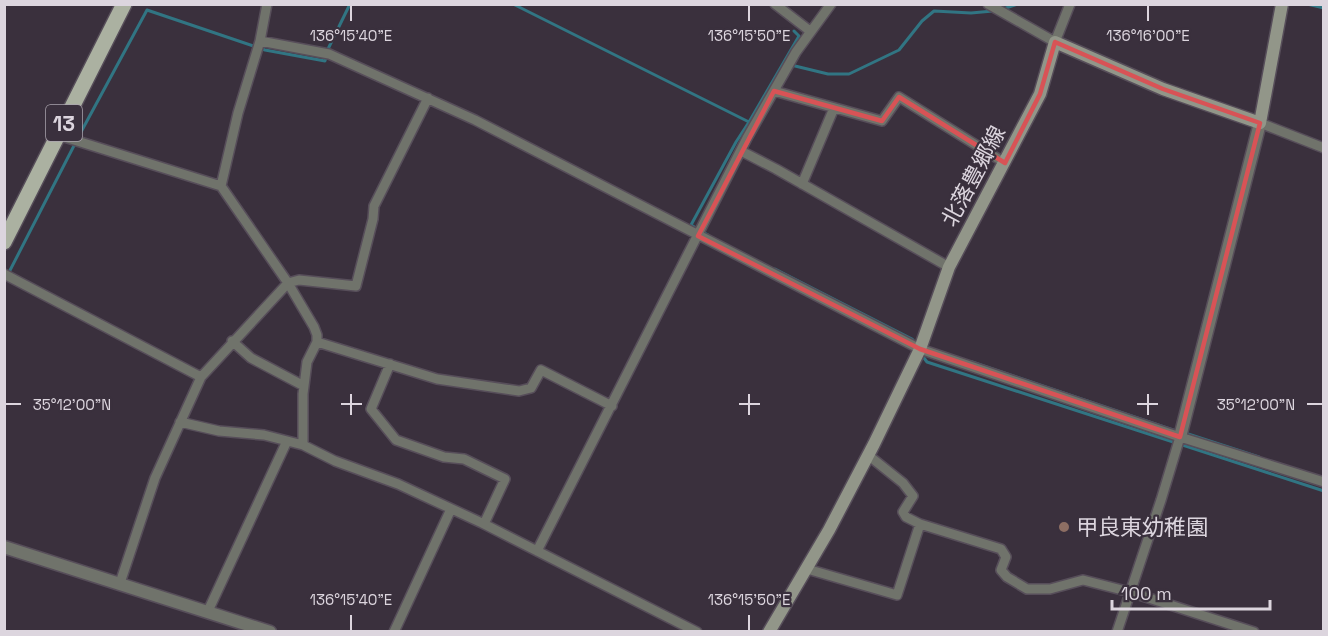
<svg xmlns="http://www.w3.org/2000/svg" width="1328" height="636" font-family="'Space Grotesk','Noto Sans JP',sans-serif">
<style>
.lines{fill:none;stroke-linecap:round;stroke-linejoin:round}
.stream{stroke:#317583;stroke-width:3}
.minor-casing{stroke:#574e5a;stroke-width:12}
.tertiary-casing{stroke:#574e5a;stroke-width:15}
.secondary-casing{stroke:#574e5a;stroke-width:15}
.primary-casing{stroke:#574e5a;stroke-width:18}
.minor{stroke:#70736b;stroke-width:9}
.tertiary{stroke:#70736b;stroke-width:12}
.secondary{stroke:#929689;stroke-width:12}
.primary{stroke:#abb1a1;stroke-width:15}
.marked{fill:none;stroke:#d85356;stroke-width:4.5;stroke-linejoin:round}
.ticks{fill:none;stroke:#dcd5de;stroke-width:2}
.education-dot{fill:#8d6e63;stroke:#3a303d;stroke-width:2}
.labels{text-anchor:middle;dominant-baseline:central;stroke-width:4.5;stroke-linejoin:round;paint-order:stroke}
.shield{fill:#3a303d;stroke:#aba4ae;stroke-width:1.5}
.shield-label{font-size:21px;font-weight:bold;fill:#dcd5de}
.street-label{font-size:22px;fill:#dcd5de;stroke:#3a303d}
.poi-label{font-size:22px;fill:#dcd5de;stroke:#3a303d;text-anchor:start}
.ticks-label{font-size:15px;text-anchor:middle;fill:#dcd5de;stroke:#3a303d;stroke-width:4.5;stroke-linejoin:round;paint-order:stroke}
</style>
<rect width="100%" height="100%" fill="#3a303d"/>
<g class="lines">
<path class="stream" d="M513 4 749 122 799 36 794 31
M1307 4 1324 8
M1003 9 1018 4
M791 65 828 74H849L899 50 922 21 934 11 971 13 993 11
M708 235 691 225 736 142 749 122
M775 269 912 339 915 343
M4 282 81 132 147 10 265 50 325 61 328 49 350 4
M921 354 927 362 1324 491
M972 362 1179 432
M1185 433 1259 457"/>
<defs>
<path id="minor" d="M775 4 810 31
M988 4 1055 42 1070 4
M260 41 329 54 475 120 920 349 1180 437 1324 482
M774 91 882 121 899 97 1005 163
M1260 123 1324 148
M58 135 221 186 288 283 314 327 317 335V342L307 362 303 394V445
M741 151 776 169 949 267
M802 184 834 108
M221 186 238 113 260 41 267 4
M4 274 201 377
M232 341 251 358 304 386
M317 342 437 379 519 391 531 388 541 370 612 406
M390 364 371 409 396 440 444 457 464 459 505 479 484 524
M180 422 219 431 264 435 303 445 335 461 398 484 482 523 697 632
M868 455 903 483 913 496 903 512 906 517 920 524
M537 551 747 138 796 52 831 4
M807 569 897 595 920 524 1001 549 1006 557 1001 570 1007 577 1027 589H1050L1083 580 1130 592 1254 632
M120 583 155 478 201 377 288 283 299 280 356 286 373 219 374 206 428 98
M208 611 287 441
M394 632 451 509
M1117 632 1161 500 1180 437"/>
<path id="tertiary" d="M1180 437 1260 123
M4 547 270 632"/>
<path id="secondary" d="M769 632 829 530 874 444 920 349 949 267 1040 94 1055 42 1163 89 1260 123 1282 4"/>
<path id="primary" d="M4 242 124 4"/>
</defs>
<use href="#minor" class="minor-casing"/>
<use href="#tertiary" class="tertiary-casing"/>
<use href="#secondary" class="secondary-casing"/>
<use href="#primary" class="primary-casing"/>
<use href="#minor" class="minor"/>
<use href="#tertiary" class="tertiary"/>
<use href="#secondary" class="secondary"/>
<use href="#primary" class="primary"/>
</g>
<path class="marked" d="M1055 42 1163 89 1260 123 1180 437 920 349 698 236 774 91 882 121 899 97 1005 163 1040 94Z"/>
<path class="ticks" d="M351 6V21M749 6V21M1148 6V21M351 394V415M749 394V415M1148 394V415M6 404H21M341 404H362M739 404H760M1137 404H1158M1307 404H1322M351 615V630M749 615V630"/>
<circle class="education-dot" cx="1064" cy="527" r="6"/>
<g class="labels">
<rect class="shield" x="46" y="105" width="36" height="36" rx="4.5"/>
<g class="shield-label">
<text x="64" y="123">13</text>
</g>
<g class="street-label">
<text transform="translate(973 176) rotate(-62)">北落豊郷線</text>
</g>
<g class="poi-label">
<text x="1076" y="527">甲良東幼稚園</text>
</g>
</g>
<g class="ticks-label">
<text x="351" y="41">136°15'40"E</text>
<text x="749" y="41">136°15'50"E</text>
<text x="1148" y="41">136°16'00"E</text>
<text x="72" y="410">35°12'00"N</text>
<text x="1256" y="410">35°12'00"N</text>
<text x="351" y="605">136°15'40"E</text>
<text x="749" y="605">136°15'50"E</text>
</g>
<rect width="1328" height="636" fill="none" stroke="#dcd5de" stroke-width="12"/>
<path d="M1112 600v9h158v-9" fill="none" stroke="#dcd5de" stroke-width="3"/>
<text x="1121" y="600" font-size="18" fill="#dcd5de" stroke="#3a303d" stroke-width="4.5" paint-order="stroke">100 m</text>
</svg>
